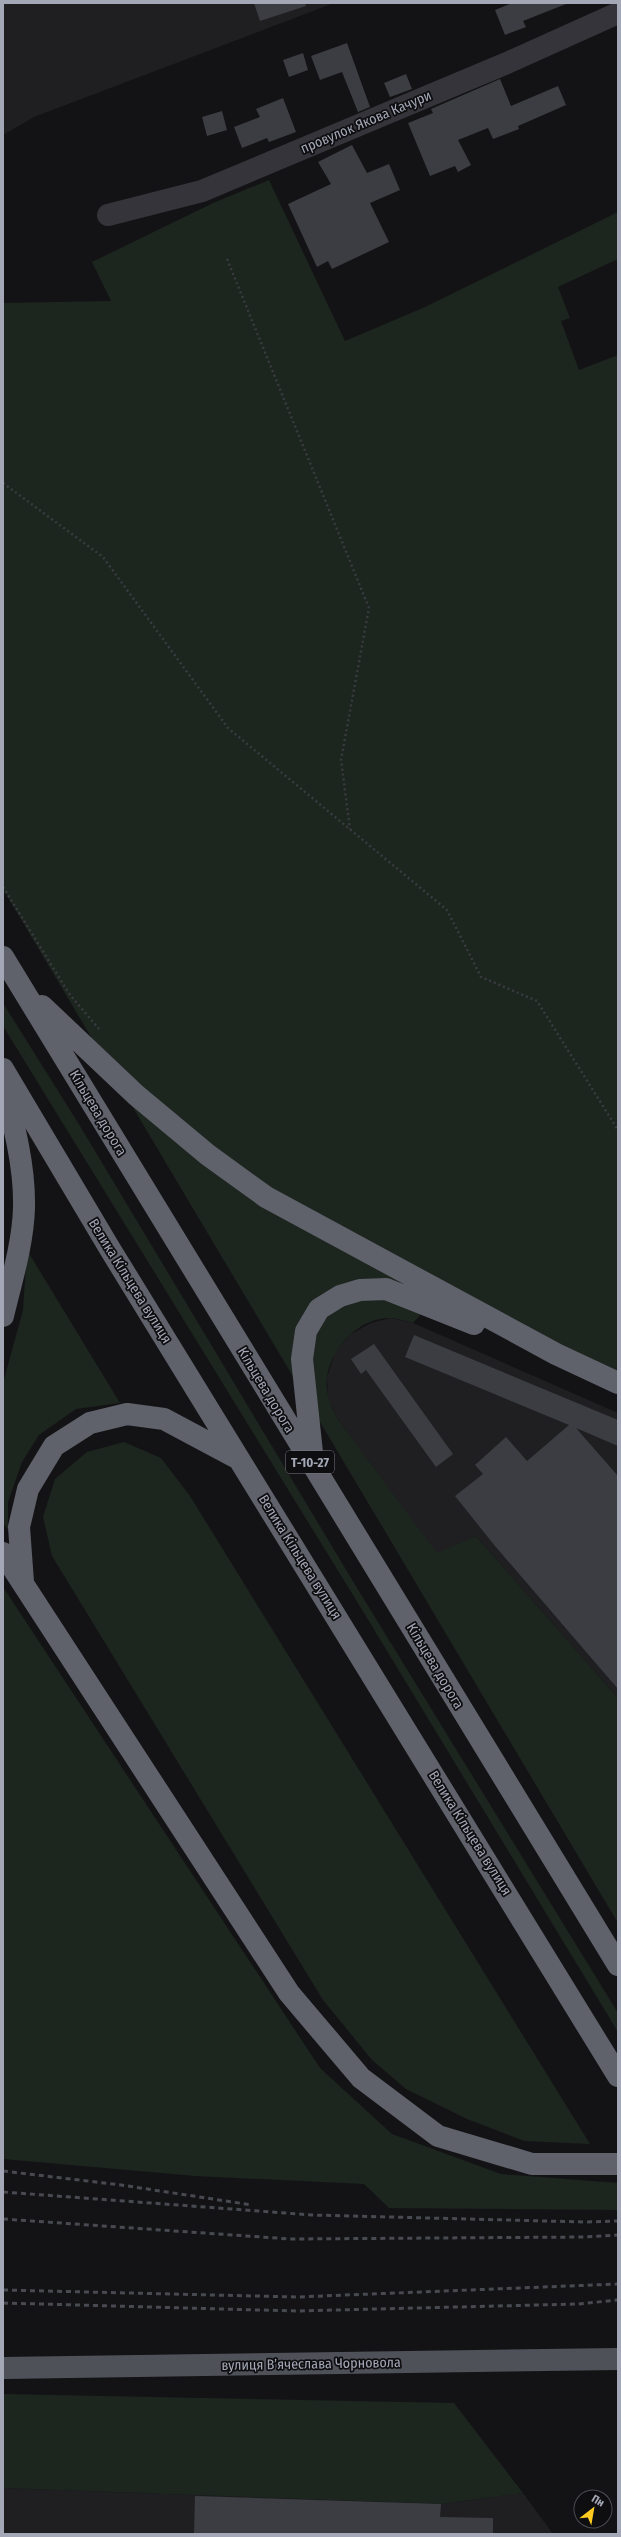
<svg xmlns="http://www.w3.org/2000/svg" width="621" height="2537" font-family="'Fira Sans Condensed',sans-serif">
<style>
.built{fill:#1f1f22}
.green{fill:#1d251f}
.building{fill:#3c3d42}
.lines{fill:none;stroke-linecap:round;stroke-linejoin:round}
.path{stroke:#3a3b41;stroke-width:2.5;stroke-dasharray:2 3;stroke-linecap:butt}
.minor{stroke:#34343a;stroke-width:22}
.major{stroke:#4f5159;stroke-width:22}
.highway{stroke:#5f616b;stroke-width:22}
.rail{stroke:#484a51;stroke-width:3;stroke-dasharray:5 4;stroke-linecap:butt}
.labels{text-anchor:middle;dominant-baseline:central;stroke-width:3.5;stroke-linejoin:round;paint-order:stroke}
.shield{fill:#0e0e10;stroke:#767984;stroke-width:1}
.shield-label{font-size:13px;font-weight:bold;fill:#a3a7b6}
.street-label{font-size:14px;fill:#a3a7b6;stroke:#0e0e10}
</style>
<rect width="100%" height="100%" fill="#131315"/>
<path class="built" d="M3 3H334L34 117 3 135Z
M391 1318 413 1323 618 1413V1698L476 1536 437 1554 337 1418 328 1398 327 1377 336 1350 351 1334 371 1323Z
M3 2488 441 2504 523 2493 553 2534H3Z"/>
<path class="green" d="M269 180 345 341 425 307 618 212V259L558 287 570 318 561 321 579 370 618 355V1371L429 1305 413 1323C406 1321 399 1319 392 1318 360 1316 331 1348 327 1377 325 1393 331 1405 337 1418L437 1553 476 1536 618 1698V1923L3 889V303L111 301 92 262 213 203Z
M3 1003 80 1126 354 1583 618 2013V2032L364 1613 3 1026Z
M27 1250 120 1403 76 1409 39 1435 22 1462 8 1502V1530L3 1523V1383L23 1310Z
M124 1442 161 1458 190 1496 590 2144 524 2141 467 2119 406 2089 372 2060 323 2000 52 1556 43 1517 55 1479 87 1452Z
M3 1587 320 2068 392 2134 501 2174 618 2183V2210L389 2208 364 2184 195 2176 3 2159Z
M3 2394 454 2403 523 2493 441 2504 3 2488Z"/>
<path class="building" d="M254 3H305L306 6 260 21Z
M512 3H566V4L523 21 526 27 505 35 495 10Z
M347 43 370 107 358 112 342 72 320 80 311 56Z
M303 53 308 70 289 77 283 60Z
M406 74 412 89 390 97 384 83Z
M500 79 511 106 558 86 566 105 518 126 519 129 493 139 488 128 458 140 471 165 458 172 455 166 430 176 408 123 433 113 431 109Z
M283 98 296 132 269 142 267 138 242 148 234 127 260 117 256 109Z
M222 111 227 130 207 136 202 117Z
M352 145 367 173 389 164 400 190 370 203 389 242 332 269 328 261 317 267 288 204 331 184 318 162Z
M414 1335 618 1420V1446L576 1428 618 1476V1689L495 1546 455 1496 483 1474 475 1465 506 1437 527 1461 569 1425 405 1357Z
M374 1344 453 1454 436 1467 366 1370 361 1374 351 1359Z
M195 2496 441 2504 440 2517 493 2518V2534H194Z"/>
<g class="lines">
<path class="path" d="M227 259 369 608 341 760 350 829
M3 483 103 557 228 728 447 910 481 977 537 1001 618 1130
M3 887 70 995 99 1029"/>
<path class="minor" d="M108 215 202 191 507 63 618 13"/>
<path class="major" d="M3 2368 618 2359"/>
<path class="highway" d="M3 957 618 1965
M42 1006 136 1095 208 1155 266 1197 556 1354 618 1383
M3 1069 110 1249 618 2076
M3 1085C14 1125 25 1166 24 1208 23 1244 11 1282 3 1316
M313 1462 302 1359 306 1331 319 1309 340 1296 360 1290 386 1289 474 1324
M3 1553 289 1993 361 2078 438 2136 532 2164H618
M23 1582 19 1527 28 1489 54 1446 90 1423 127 1414 164 1419 239 1459"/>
<path class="rail" d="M3 2171 121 2185 252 2205
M3 2192 312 2215 585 2222 618 2221
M3 2219 290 2239 584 2237 618 2235
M3 2290 297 2297 618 2284
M3 2303 296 2311 578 2304 618 2300"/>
</g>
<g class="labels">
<rect class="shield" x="286" y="1451" width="48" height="22" rx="3"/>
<g class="shield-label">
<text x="310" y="1462">Т-10-27</text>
</g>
<g class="street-label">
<text transform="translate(366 122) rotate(-23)">провулок Якова Качури</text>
<text transform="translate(98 1113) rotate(59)">Кільцева дорога</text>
<text transform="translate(130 1281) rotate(58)">Велика Кільцева вулиця</text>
<text transform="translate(266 1390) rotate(59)">Кільцева дорога</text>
<text transform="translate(300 1557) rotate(58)">Велика Кільцева вулиця</text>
<text transform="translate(435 1666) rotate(59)">Кільцева дорога</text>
<text transform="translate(470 1833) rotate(58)">Велика Кільцева вулиця</text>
<text transform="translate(311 2364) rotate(-1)">вулиця Вʼячеслава Чорновола</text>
</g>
</g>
<rect width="621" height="2537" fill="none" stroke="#a3a7b6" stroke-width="8"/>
<g transform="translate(593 2509) rotate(31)"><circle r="19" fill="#0e0e10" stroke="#4a4b52"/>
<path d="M0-3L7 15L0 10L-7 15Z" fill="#ffcb21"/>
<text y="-6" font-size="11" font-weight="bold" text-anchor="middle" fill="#a3a7b6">Пн</text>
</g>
</svg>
